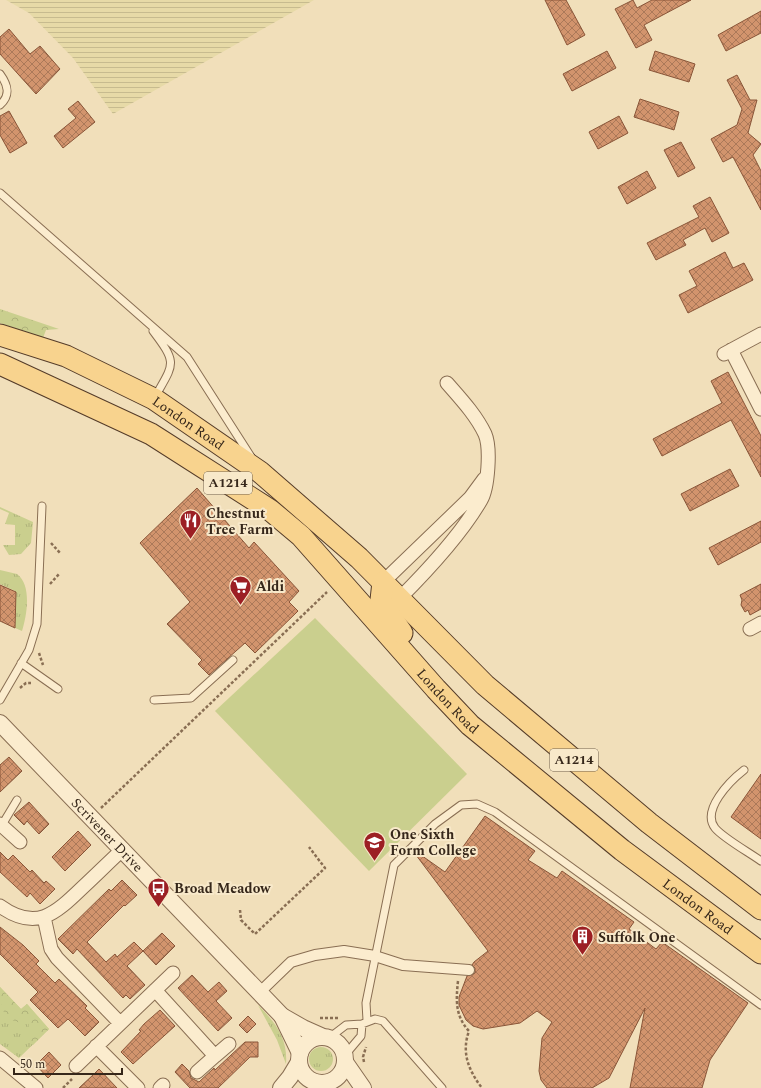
<svg xmlns="http://www.w3.org/2000/svg" width="761" height="1088" font-family="Spectral,serif">
<style>
.farmland{fill:url(#farmland-rules)}
.grass{fill:url(#grass-tufts)}
.forest{fill:url(#forest-crowns)}
.garden{fill:#cacf8e}
.building{fill:url(#building-cross-hatch);stroke:#895538}
.lines{fill:none;stroke-linecap:round;stroke-linejoin:round}
.service-casing{stroke:#896e53;stroke-width:9}
.pedestrian-casing{stroke:#896e53;stroke-width:12}
.minor-casing{stroke:#896e53;stroke-width:15}
.tertiary-casing{stroke:#896e53;stroke-width:18}
.primary-casing{stroke:#553c29;stroke-width:23}
.path{stroke:#896e53;stroke-width:2.5;stroke-dasharray:3 2;stroke-linecap:butt}
.service{stroke:#fbecce;stroke-width:7}
.pedestrian{stroke:#fbecce;stroke-width:10}
.minor{stroke:#fbecce;stroke-width:13}
.tertiary{stroke:#fbecce;stroke-width:16}
.primary{stroke:#f8d38e;stroke-width:21}
.labels{text-anchor:middle;dominant-baseline:central;stroke-width:4;stroke-linejoin:round;paint-order:stroke}
.shield{fill:#f8e9ca;stroke:#70614f;stroke-width:1}
.shield-label{font-size:13px;font-weight:bold;fill:#36271a}
.street-label{font-size:14px;fill:#36271a;stroke:#f8e9ca}
.poi-label{font-size:14px;font-weight:bold;fill:#36271a;stroke:#f8e9ca;text-anchor:start}
</style>
<defs>
<pattern id="farmland-rules" width="6" height="5" patternUnits="userSpaceOnUse"><rect width="6" height="5" fill="#e7daa7"/><path d="M0 2.5h6" fill="none" stroke="#c7bb8f"/></pattern>
<pattern id="grass-tufts" width="24" height="20" patternUnits="userSpaceOnUse"><rect width="24" height="20" fill="#cacf8e"/><path d="M3 7l-1-3M5 7V3M7 7l1-3M15 17l-1-3M17 17v-4M19 17l1-3" fill="none" stroke="#aeb27a"/></pattern>
<pattern id="forest-crowns" width="20" height="18" patternUnits="userSpaceOnUse"><rect width="20" height="18" fill="#cacf8e"/><path d="M2 6a3 3 0 1 1 6 0M12 15a3 3 0 1 1 6 0" fill="none" stroke="#aeb27a"/></pattern>
<pattern id="building-cross-hatch" width="8" height="8" patternUnits="userSpaceOnUse"><rect width="8" height="8" fill="#d2946d"/><path d="M0 0l8 8M0 8l8-8" fill="none" stroke="#ab7959"/></pattern>
</defs>
<rect width="100%" height="100%" fill="#f1dfba"/>
<path class="farmland" d="M6 0H314L113 114 73 58 29 13Z"/>
<path class="grass" d="M0 507 33 522 31 543 21 554 9 555 3 545H15V525L5 524 9 513 0 509Z
M0 570 17 574C32 585 27 615 22 631L15 628V591L0 584Z
M0 987 21 1009 27 1004 49 1029 19 1058 0 1044Z
M258 1005C276 1023 288 1039 286 1064L277 1040Z
M309 1059a12 12 0 1 1 24 0a12 12 0 1 1-24 0Z"/>
<path class="forest" d="M0 309 59 329 46 330 43 338 0 323Z
M0 987 21 1009 27 1004 49 1029 33 1045 29 1039V1024C3 1022 0 1010 0 987Z"/>
<path class="garden" d="M315 618 467 774 369 871 215 711Z"/>
<path class="building" d="M545 0H566L585 35 567 45Z
M633 0 637 8 652 0H691L644 25 652 40 636 48 615 9Z
M761 11V33L726 51 718 35Z
M9 29 30 54 40 46 60 69 36 94 0 54V37Z
M607 51 616 68 572 91 563 74Z
M655 51 695 64 689 82 649 70Z
M737 75 750 100H757L748 133 761 144 753 155 761 171V210L733 157 723 162 711 139 737 125 742 109 727 80Z
M640 99 679 112 674 130 634 117Z
M78 101 95 122 63 148 54 136 76 118 68 109Z
M9 111 27 143 10 153 0 135V116Z
M619 116 628 133 598 149 589 132Z
M681 142 695 168 678 177 664 150Z
M647 171 656 188 627 204 618 187Z
M710 197 729 233 712 242 705 228 683 240 686 245 656 260 647 243 699 217 693 206Z
M725 252 733 268 744 263 753 280 688 313 679 295 697 286 689 271Z
M728 372 761 436V477L731 420 662 456 653 439 722 403 711 381Z
M730 469 739 486 690 511 681 494Z
M197 488 249 548 254 542 299 591 289 602 298 611 255 653 245 643 209 675 198 664 202 660 167 624 190 602 140 543Z
M761 521V542L718 565 709 548Z
M761 584V609L750 615 748 610 745 612 741 605 742 600 740 595Z
M0 585 16 592 15 628 0 621Z
M9 757 22 771 0 792V765Z
M761 774V839L731 817Z
M29 802 49 824 39 834 27 821 24 825 14 815Z
M485 816 535 851 528 860 557 878 562 871 634 922 629 929 656 949 662 942 748 1003 710 1060 702 1088H630L645 1008 609 1078 592 1088H547L541 1080 539 1071 542 1038 552 1022 537 1011 520 1023 483 1029 473 1026 466 1020 459 1005V997L467 976 475 973V968L472 965 474 962 488 951 416 855 418 853 445 872Z
M78 831 91 845 65 871 52 857Z
M0 852 8 860 13 855 30 872 32 870 44 883 46 881 55 889 40 904 30 893 27 897 0 872Z
M122 880 137 895 125 906 124 905 87 942 106 962 115 954 117 957 134 942 143 951 127 966 145 985 130 999 126 995 123 998 77 949 73 954 58 939 109 889 111 891Z
M0 927 23 945 39 961 36 964 55 983 59 979 87 1006 85 1008 99 1022 85 1036 68 1019 58 1028 30 1000 38 992 0 954Z
M162 933 175 946 156 965 143 951Z
M192 975 208 992 219 982 227 991 216 1001 232 1018 218 1031 178 988Z
M160 1010 175 1026 133 1064 121 1052 141 1031 139 1030 144 1024Z
M248 1016 256 1024 247 1033 239 1025Z
M245 1042H258V1057H250L218 1088H190L175 1072 182 1064 189 1071 191 1078 199 1082 214 1068 215 1070Z
M49 1052 61 1065 48 1078 36 1065Z
M99 1069 117 1088H79L94 1074Z"/>
<g class="lines">
<defs>
<path id="service" d="M0 74C8 85 11 95 0 105
M0 193 187 357 253 460
M153 331C178 364 174 363 155 397
M21 663 58 689
M0 700 29 650 37 624 42 506
M154 700 191 698 233 660
M744 770C730 781 701 810 715 828 723 838 750 853 761 861
M2 825 17 800
M367 1020 366 1003 394 865 435 824 461 805 477 804 495 812 761 1005
M329 1038 346 1025 362 1024 375 1019 383 1021 442 1088
M345 1055 361 1036 362 1024"/>
<path id="pedestrian" d="M260 992 291 962 315 955 344 951 375 956 403 965 469 970"/>
<path id="minor" d="M731 350 761 409
M724 354 761 334
M383 582 470 498 484 479
M399 599C426 572 462 533 481 500 488 488 491 448 485 434 476 415 461 399 447 383
M750 629 761 623
M0 824 20 842
M0 906C36 932 55 914 82 888 96 875 109 862 123 849
M44 917 51 949 57 958 120 1023
M155 990 215 1056 197 1072
M96 1046 138 1088
M215 1056 229 1044
M0 1058 36 1088
M76 1066 173 973
M160 1088 163 1085"/>
<g id="tertiary">
<path id="s1" d="M0 723 282 1016 303 1028 321 1036"/>
<path d="M282 1016 300 1053"/>
<circle cx="322" cy="1060" r="23"/>
<path d="M345 1062 363 1088"/>
<path d="M281 1088 290 1077 299 1062"/>
</g>
<g id="primary">
<path id="s2" d="M0 335 66 356 154 399 260 472 359 558 485 685 649 823 761 909"/>
<path id="s3" d="M0 364 151 434 270 510 301 536 436 689 470 725 622 850 761 953"/>
<path d="M383 582 381 600 383 605 402 633"/>
</g>
</defs>
<use href="#service" class="service-casing"/>
<use href="#pedestrian" class="pedestrian-casing"/>
<use href="#minor" class="minor-casing"/>
<use href="#tertiary" class="tertiary-casing"/>
<use href="#primary" class="primary-casing"/>
<path class="path" d="M51 543 60 553
M50 584 59 574
M39 653 43 665
M20 688 26 683H31
M101 808 327 592
M240 910 241 920 255 934 325 868 309 847
M458 981C456 1000 455 1016 469 1031 461 1053 469 1071 482 1088
M320 1018H339
M364 1062 363 1057 366 1047
M63 1088 72 1079"/>
<use href="#service" class="service"/>
<use href="#pedestrian" class="pedestrian"/>
<use href="#minor" class="minor"/>
<use href="#tertiary" class="tertiary"/>
<use href="#primary" class="primary"/>
</g>
<defs>
<symbol id="restaurant-pin" viewBox="-11 -11 22 30"><path d="M0 17L-7.5 6A9.5 9.5 0 1 1 7.5 6Z" fill="#9c1f24" stroke="#f8e9ca"/><path d="M-5-6h1v4h1v-4h1v4h1v-4h1v5L-1.5 .5V6h-2V.5L-5-1ZM5-6V6H3V1.5H1.5Q1.5-4 5-6Z" fill="#fff"/></symbol>
<symbol id="supermarket-pin" viewBox="-11 -11 22 30"><path d="M0 17L-7.5 6A9.5 9.5 0 1 1 7.5 6Z" fill="#9c1f24" stroke="#f8e9ca"/><path d="M-6-5.5h2.5l.6 2H6L4.5 2H-2.5L-4.4-4H-6ZM-1.5 3.2a1.3 1.3 0 1 0 .1 0ZM3 3.2a1.3 1.3 0 1 0 .1 0Z" fill="#fff"/></symbol>
<symbol id="university-pin" viewBox="-11 -11 22 30"><path d="M0 17L-7.5 6A9.5 9.5 0 1 1 7.5 6Z" fill="#9c1f24" stroke="#f8e9ca"/><path d="M0-5L7-2L0 1L-7-2ZM-4 1L0 2.5L4 1V4Q0 6-4 4Z" fill="#fff"/></symbol>
<symbol id="bus-pin" viewBox="-11 -11 22 30"><path d="M0 17L-7.5 6A9.5 9.5 0 1 1 7.5 6Z" fill="#9c1f24" stroke="#f8e9ca"/><path d="M-5-6H5V4H4V6H2V4H-2V6H-4V4H-5ZM-3.5-4V0h7V-4ZM-3.5 1.2v1.5H-2V1.2ZM2 1.2v1.5H3.5V1.2Z" fill="#fff"/></symbol>
<symbol id="building-pin" viewBox="-11 -11 22 30"><path d="M0 17L-7.5 6A9.5 9.5 0 1 1 7.5 6Z" fill="#9c1f24" stroke="#f8e9ca"/><path d="M-4-6H4V6H1V3H-1V6H-4ZM-2.5-4.3h1.7v1.8h-1.7ZM.8-4.3h1.7v1.8H.8ZM-2.5-1h1.7V.8h-1.7ZM.8-1h1.7V.8H.8Z" fill="#fff"/></symbol>
</defs>
<g fill-rule="evenodd">
<use href="#restaurant-pin" x="178" y="508" width="25" height="34"/>
<use href="#supermarket-pin" x="228" y="574" width="25" height="34"/>
<use href="#university-pin" x="362" y="830" width="25" height="34"/>
<use href="#bus-pin" x="146" y="876" width="25" height="34"/>
<use href="#building-pin" x="570" y="924" width="25" height="34"/>
</g>
<g class="labels">
<g class="shield">
<rect x="204" y="472" width="48" height="22" rx="3"/>
<rect x="550" y="749" width="48" height="22" rx="3"/>
</g>
<g class="shield-label">
<text x="228" y="483">A1214</text>
<text x="574" y="760">A1214</text>
</g>
<g class="street-label">
<text stroke="none"><textPath href="#s2" startOffset="209">London Road</textPath></text>
<text stroke="none"><textPath href="#s3" startOffset="569">London Road</textPath></text>
<text stroke="none"><textPath href="#s1" startOffset="155">Scrivener Drive</textPath></text>
<text stroke="none"><textPath href="#s3" startOffset="893">London Road</textPath></text>
</g>
<g class="poi-label">
<text x="206" y="513">Chestnut<tspan x="206" dy="16">Tree Farm</tspan></text>
<text x="256" y="586">Aldi</text>
<text x="390" y="834">One Sixth<tspan x="390" dy="16">Form College</tspan></text>
<text x="174" y="888">Broad Meadow</text>
<text x="598" y="937">Suffolk One</text>
</g>
</g>
<path d="M14 1068v6h108v-6" fill="none" stroke="#36271a" stroke-width="2"/>
<text x="20" y="1068" font-size="12" fill="#36271a" stroke="#f8e9ca" stroke-width="3" paint-order="stroke">50 m</text>
</svg>
